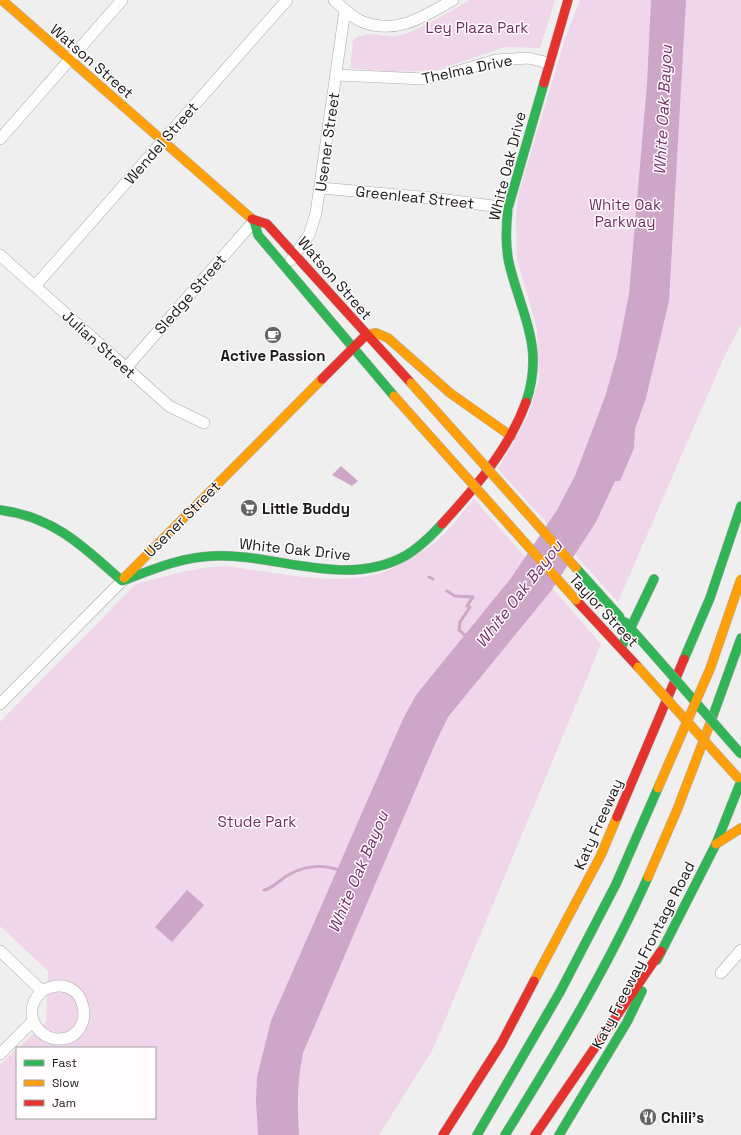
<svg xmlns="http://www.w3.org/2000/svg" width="741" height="1135" font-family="'Space Grotesk',sans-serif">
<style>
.green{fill:#efd6ea}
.water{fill:#cea6c7}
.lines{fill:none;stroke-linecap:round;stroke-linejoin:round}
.stream{stroke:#cea6c7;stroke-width:3}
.street-casing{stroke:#abaaab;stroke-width:12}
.fast-casing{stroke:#abaaab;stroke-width:10}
.slow-casing{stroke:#abaaab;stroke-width:10}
.jam-casing{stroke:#abaaab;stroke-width:10}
.street{stroke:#fdfdfd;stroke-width:11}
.fast{stroke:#30b455;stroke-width:9}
.slow{stroke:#ff9f0a;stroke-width:9}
.jam{stroke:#e5322d;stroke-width:9}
.fast-bridge-casing{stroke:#abaaab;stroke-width:10;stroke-linecap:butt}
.slow-bridge-casing{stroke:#abaaab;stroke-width:10;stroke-linecap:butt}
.fast-bridge{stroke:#30b455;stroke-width:9}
.slow-bridge{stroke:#ff9f0a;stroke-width:9}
.labels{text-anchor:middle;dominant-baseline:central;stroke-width:3;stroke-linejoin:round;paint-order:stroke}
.park-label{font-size:15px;fill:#712d68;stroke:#fffcfe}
.street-label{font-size:15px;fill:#1a1819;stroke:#fffcfe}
.poi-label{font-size:15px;font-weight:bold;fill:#1a1819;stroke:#fffcfe;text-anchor:start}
.water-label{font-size:16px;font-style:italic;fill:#742f6a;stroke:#fffcfe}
</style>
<rect width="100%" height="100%" fill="#f0eff0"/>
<path class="green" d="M470 0H555L540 48 505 47 437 70 395 72 350 68 353 40C369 28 383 39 401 35 425 28 448 12 470 0Z
M580 0H741V325L725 355 618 602 498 469 528 416 539 379 537 329 517 258 516 217 518 195 565 39Z
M474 499 601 644 433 1049 379 1135H0V1065L17 1049V1118H155V1048H18L46 1022 48 971 0 926V722L136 584 186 571 211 567 226 566C273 572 330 586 377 574 393 570 411 559 425 550 444 538 459 516 474 499Z"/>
<path class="water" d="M651 0H686L669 301 646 398 635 429 634 448 620 481H615L596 522 551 591 448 717 435 744 303 1053C297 1081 297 1107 299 1135H258L256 1101 257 1077 271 1021 403 719 416 695 511 578 557 510 575 476 605 397 617 355 629 294 647 84Z
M341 466 358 481 352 486 332 475Z
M187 890 204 905 172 942 155 927Z"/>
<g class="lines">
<path class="stream" d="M429 577 433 579
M447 591 455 596 473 597 467 606 470 607 460 622 459 630 467 637
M264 890C271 889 278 882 285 877 302 866 322 863 341 871"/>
<defs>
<path id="street" d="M334 0C342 7 352 18 363 22 398 35 424 16 453 0
M336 75 424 79 452 73 496 60 528 58 549 63
M0 139 122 0
M321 188 432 198 508 208
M0 255 169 406 204 423
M291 260 309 235 316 213 345 10
M35 286 287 0
M126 368 254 221
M0 704 122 581
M0 951 42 991C33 1000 30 1008 33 1021L0 1054
M721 973 741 950
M33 1021C38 1031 45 1038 56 1039 100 1042 89 966 42 991"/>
<path id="fast" d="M254 221 258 235 394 396
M526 402C545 346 521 314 509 263 505 245 506 226 508 208L544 83
M0 510C54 517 83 546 122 581
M122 581C151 570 181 557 213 556 276 553 345 589 405 556 419 548 431 536 442 524
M625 622 648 648
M621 648 654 579
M684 659 710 598 741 506
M711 721 741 638
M657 960 716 844 741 781
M477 1135 560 992
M505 1135C557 1051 608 967 648 877
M559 1135 627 1022 642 991"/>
<path id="slow" d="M2 0 252 219
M366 335 376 333 388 338 450 393 511 436
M124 578 322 379
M716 844 741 828
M648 877 677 810 711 721
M534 981 601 855 617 817"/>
<path id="jam" d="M544 83 568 0
M252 219 267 224 411 383
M322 379 366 335
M442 524C475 488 509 449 526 402
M576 600 638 667
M617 817 684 659
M443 1135 501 1044 534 981
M535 1135 661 951"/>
</defs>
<use href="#street" class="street-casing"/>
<use href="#fast" class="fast-casing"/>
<use href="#slow" class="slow-casing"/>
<use href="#jam" class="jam-casing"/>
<use href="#street" class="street"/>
<use href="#fast" class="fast"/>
<use href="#slow" class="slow"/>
<use href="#jam" class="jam"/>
<defs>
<path id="fast-bridge" d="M576 568 620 617
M648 648 741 754
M560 992 616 884 658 788"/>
<path id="slow-bridge" d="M411 383 576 568
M394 396 576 600
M638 667 738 778
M658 788 710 669 741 579"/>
</defs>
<use href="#fast-bridge" class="fast-bridge-casing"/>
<use href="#slow-bridge" class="slow-bridge-casing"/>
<use href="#fast-bridge" class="fast-bridge"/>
<use href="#slow-bridge" class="slow-bridge"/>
</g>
<defs>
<symbol id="cafe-disc" viewBox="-11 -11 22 22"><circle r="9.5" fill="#656364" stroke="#fffcfe"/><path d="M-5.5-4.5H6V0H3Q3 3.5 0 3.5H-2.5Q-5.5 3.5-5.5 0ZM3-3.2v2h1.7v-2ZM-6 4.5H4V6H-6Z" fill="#fff"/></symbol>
<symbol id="supermarket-disc" viewBox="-11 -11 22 22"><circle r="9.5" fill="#656364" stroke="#fffcfe"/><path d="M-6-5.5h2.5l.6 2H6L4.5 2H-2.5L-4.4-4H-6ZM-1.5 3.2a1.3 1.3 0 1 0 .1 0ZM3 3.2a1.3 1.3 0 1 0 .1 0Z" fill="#fff"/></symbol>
<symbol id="restaurant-disc" viewBox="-11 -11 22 22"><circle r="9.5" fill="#656364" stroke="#fffcfe"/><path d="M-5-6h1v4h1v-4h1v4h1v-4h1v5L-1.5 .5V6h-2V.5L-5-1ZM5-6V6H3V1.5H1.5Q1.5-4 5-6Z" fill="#fff"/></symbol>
</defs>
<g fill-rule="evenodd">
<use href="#cafe-disc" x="263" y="325" width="20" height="20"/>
<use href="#supermarket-disc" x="239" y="498" width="20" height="20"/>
<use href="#restaurant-disc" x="638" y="1107" width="20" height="20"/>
</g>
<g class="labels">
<g class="park-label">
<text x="477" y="27">Ley Plaza Park</text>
<text x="625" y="204">White Oak<tspan x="625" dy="17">Parkway</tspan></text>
<text x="257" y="821">Stude Park</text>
</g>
<g class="street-label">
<text transform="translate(92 61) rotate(41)">Watson Street</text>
<text transform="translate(467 69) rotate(-12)">Thelma Drive</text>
<text transform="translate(327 142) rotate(-82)">Usener Street</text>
<text transform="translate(161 143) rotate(-49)">Wendel Street</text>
<text transform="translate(507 166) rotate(-76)">White Oak Drive</text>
<text transform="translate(415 197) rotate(6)">Greenleaf Street</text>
<text transform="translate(335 278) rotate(49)">Watson Street</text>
<text transform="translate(190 294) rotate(-49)">Sledge Street</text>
<text transform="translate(99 344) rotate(42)">Julian Street</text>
<text transform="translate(182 519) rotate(-45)">Usener Street</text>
<text transform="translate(295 549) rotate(6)">White Oak Drive</text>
<text transform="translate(604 610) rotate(47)">Taylor Street</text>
<text transform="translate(598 824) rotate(-66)">Katy Freeway</text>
<text transform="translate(643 955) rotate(-63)">Katy Freeway Frontage Road</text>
</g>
<g class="poi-label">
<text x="273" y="355" text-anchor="middle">Active Passion</text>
<text x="262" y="508">Little Buddy</text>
<text x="661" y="1117">Chili's</text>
</g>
<g class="water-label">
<text transform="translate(663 110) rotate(-87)">White Oak Bayou</text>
<text transform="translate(519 594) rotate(-52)">White Oak Bayou</text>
<text transform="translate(358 872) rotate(-67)">White Oak Bayou</text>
</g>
</g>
<rect x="16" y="1047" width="140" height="72" fill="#fffcfe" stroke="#a3a1a2"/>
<rect x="24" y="1060" width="20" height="6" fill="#30b455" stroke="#a3a1a2"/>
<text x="52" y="1067" font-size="12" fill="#1a1819">Fast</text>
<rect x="24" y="1080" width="20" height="6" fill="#ff9f0a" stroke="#a3a1a2"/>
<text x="52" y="1087" font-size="12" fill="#1a1819">Slow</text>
<rect x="24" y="1100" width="20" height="6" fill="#e5322d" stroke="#a3a1a2"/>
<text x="52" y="1107" font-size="12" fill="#1a1819">Jam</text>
</svg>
